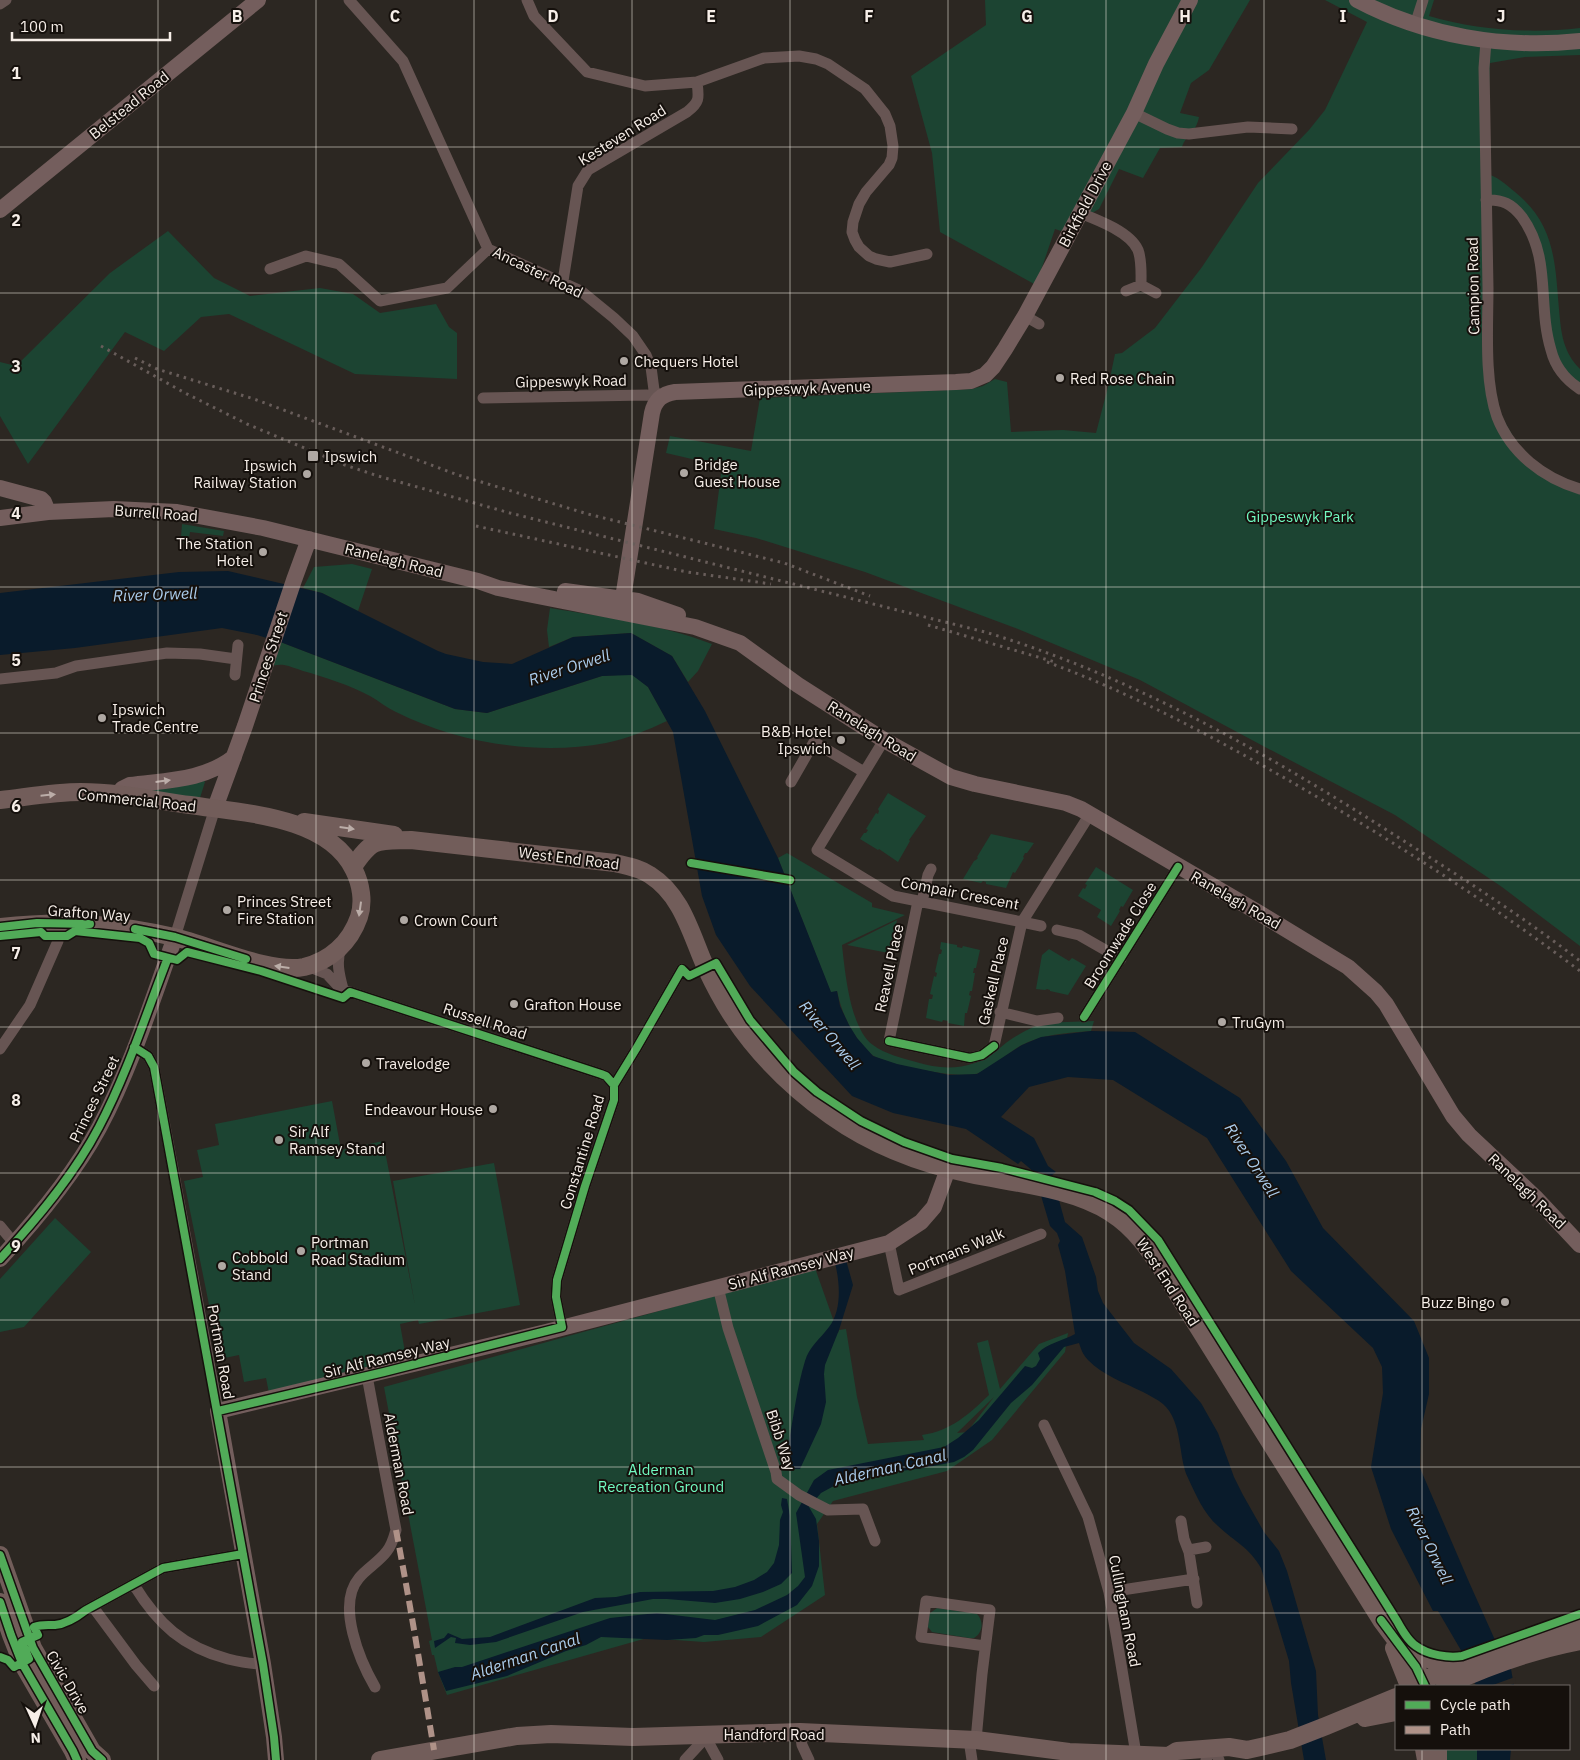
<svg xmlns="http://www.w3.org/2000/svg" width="1580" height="1760" font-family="'IBM Plex Sans',sans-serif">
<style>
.green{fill:#1c4432;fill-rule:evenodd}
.water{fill:#091b2b}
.pier{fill:#2c2722}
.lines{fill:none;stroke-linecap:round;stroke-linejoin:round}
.street{stroke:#675553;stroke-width:11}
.secondary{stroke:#745e5d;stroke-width:16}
.primary{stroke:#725d5a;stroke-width:18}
.rail{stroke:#685d5a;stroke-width:3;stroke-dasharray:2.5 5;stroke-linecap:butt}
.quiet{stroke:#af9288;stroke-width:6;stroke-dasharray:12 6;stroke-linecap:butt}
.cycleway-casing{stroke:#15100c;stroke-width:11}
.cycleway{stroke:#51ab58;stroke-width:8}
.oneway{fill:#bcada9}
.oneway2{fill:#bbada8}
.grid{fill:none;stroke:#f6eee8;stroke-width:1;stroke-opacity:0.55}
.poi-dot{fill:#afa8a3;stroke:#15100c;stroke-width:2}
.labels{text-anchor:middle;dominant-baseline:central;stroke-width:4;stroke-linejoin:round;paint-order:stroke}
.street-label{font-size:15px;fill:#f6eee8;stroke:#15100c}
.poi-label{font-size:15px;fill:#f6eee8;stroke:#15100c;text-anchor:start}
.park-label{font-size:15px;fill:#71f9c0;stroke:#15100c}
.water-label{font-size:16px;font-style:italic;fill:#acceee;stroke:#15100c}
.grid-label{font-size:16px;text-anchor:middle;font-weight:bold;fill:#f6eee8;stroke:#15100c;stroke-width:4;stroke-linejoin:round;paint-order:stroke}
</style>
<rect width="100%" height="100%" fill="#2c2722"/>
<path class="green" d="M985 0H1250L1209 70 1191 83 1180 113 1199 117C1196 133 1187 133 1182 147L1160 148 1143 178 1119 169 1099 209 1061 231 1055 229 1036 285 940 232 932 153 911 76 986 25Z
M1325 0H1434L1429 16C1477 30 1530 34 1580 28V55L1525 57 1490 63 1486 174C1498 176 1506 185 1515 192 1555 224 1555 262 1559 309 1561 333 1563 352 1580 369V389L1555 362 1541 261 1519 213 1491 200 1492 400 1527 460 1580 489V946L1502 887 1395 815 1265 747 1140 680 1018 629 865 572 756 538 714 529 722 466 666 453 670 436 751 451 760 398 972 389 983 386 995 379 1007 382 1011 432 1063 430 1096 433 1109 383 1115 354 1122 353 1155 328 1202 267 1258 183 1309 130 1325 110 1367 22Z
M168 231 214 278 250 296 320 288 353 294 380 313 436 304 449 327 457 333V379L355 374 229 314 201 317 164 351 125 332 28 464 0 416V362L16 366 110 273Z
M182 524 224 531 223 536 190 532 188 545H185L181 537Z
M352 564 372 569 358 611 322 593 303 588 314 567Z
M550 608C604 617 660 624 712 644L698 671 688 682 672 656 631 633 573 637 549 647 547 630Z
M270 638 455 709 487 713 602 676 632 674 648 687 667 721C648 730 626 739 606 743 537 756 458 743 396 712 387 708 379 701 370 696 349 685 325 677 303 671 297 669 290 666 284 665 279 664 272 666 266 667Z
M203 779 205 782 199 801 135 791Z
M888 793 926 816 909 840 910 841 898 862 879 849 878 850 860 839 864 833H866L868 830 866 829 876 813 878 814 879 811 878 809Z
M991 834 1034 843 1027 853H1025L1023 857 1024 858 1015 873 1013 872 1006 888 986 884V882L983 881 981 883 963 879 974 861 976 860 978 858 977 857Z
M787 853 872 903V907L905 915 842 945C845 971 850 1029 873 1045 885 1054 902 1058 916 1062 936 1068 954 1070 975 1063 988 1059 999 1048 1010 1040 1018 1035 1031 1027 1040 1025 1057 1021 1076 1022 1094 1021L1091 1031C1066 1033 1042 1034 1020 1046 1006 1054 994 1067 979 1073 963 1080 883 1065 871 1054 853 1037 842 1015 837 991L831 993 778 858Z
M1096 867 1133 890 1123 907 1121 906 1119 910 1120 911 1111 926 1097 917 1101 910 1078 896 1083 888 1085 889 1087 885 1085 884Z
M897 920 892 943 894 954 847 945Z
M941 942 957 945V947L962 948 963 946 980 950 976 968H974L973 973H975L972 991H970L969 995 971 996 967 1013H965L964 1026 948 1023V1021L943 1020 942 1022 926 1018 929 999H932L933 995 930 994 934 976 936 977 937 973 935 972 939 954H941L942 950 940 949Z
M1049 949 1069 961 1072 958 1074 959 1086 966 1068 995 1050 991V990L1047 989 1045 990 1036 989 1042 955Z
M332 1101 341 1150 383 1141 415 1305 393 1181 494 1163 520 1305 419 1324 418 1320 400 1324 405 1352 382 1357 385 1370 269 1393 266 1378 244 1382 239 1355 220 1359 184 1181 203 1177 197 1150 219 1145 215 1124Z
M55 1218 91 1252 24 1327 0 1332V1279Z
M815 1268 838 1333 839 1330 846 1329 857 1397 868 1444 924 1440 922 1435C951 1431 969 1414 989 1395L977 1343 988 1340 1000 1389 1039 1344 1068 1333 1065 1352 992 1440 947 1471 833 1501 817 1524 825 1595 761 1637 704 1642 647 1638 447 1695 438 1672 434 1655H432L429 1641 432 1640 384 1387ZM994 1397 967 1432 957 1433Z
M937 1608 977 1614C984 1621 983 1633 974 1638H969L932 1632 928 1627 929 1614Z
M1445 1749H1477V1760H1447Z"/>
<path class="water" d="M228 571 322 593 438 651 446 654 483 662 512 664 573 637 631 633 672 656 705 711 778 858 831 992 837 991 840 1006 849 1025 857 1038 873 1056 897 1064 949 1075 977 1074 1022 1045 1041 1037 1091 1031 1135 1032 1240 1098 1286 1161 1323 1228 1414 1321 1429 1358V1394L1421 1429 1420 1468 1469 1582 1495 1640 1511 1669 1514 1686H1476L1462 1652 1438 1611H1433L1391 1529 1371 1467 1383 1393 1382 1367 1373 1348 1291 1271 1207 1138 1113 1080 1068 1077 1029 1087 1001 1117 1034 1138 1048 1166 1056 1172 1052 1175 1065 1222 1082 1237 1096 1277 1098 1291 1103 1303 1134 1343 1171 1369 1201 1403 1218 1433 1234 1477 1243 1495 1264 1532 1279 1551 1287 1571 1316 1671 1318 1715 1326 1760H1304L1291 1683 1289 1661 1261 1568C1248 1546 1236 1543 1218 1526 1204 1514 1196 1495 1188 1478 1178 1458 1183 1421 1163 1404 1157 1399 1150 1396 1143 1392 1125 1383 1102 1375 1088 1360 1083 1355 1081 1349 1079 1343L1064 1347 1032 1385 1011 1403 973 1450 964 1457 954 1462 923 1468 858 1477 832 1487 821 1493 809 1507 816 1519 819 1541V1566L812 1586 797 1605 758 1626 718 1635H704L696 1638 667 1640 601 1637 586 1645 566 1651 507 1676 446 1691 438 1672 455 1667H462L610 1618 657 1613 715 1620 755 1610 787 1595 798 1586 805 1577 796 1513 814 1480 828 1470 944 1447 958 1438 979 1420 1025 1366 1032 1368 1036 1366 1040 1359 1038 1353C1048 1343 1062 1341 1075 1334L1065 1271 1058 1245 1060 1241 1057 1233 1050 1226 1034 1172 1021 1161 1018 1164 966 1129 893 1113 852 1096 750 986 716 935 702 896 673 732 648 687 632 675 602 676 487 713 455 709 283 643 257 635 222 628 75 648 0 655V593L179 572Z
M846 1260 853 1285 839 1330 825 1365 824 1374 826 1402 821 1424 800 1469H794L791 1471 783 1447 789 1441C794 1414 797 1387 805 1361 809 1347 820 1339 829 1327 842 1310 840 1283 835 1263Z
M782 1498 787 1499 790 1516 792 1573 781 1584 763 1592 740 1599 715 1603 667 1599H653L583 1612 496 1642 470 1645 455 1643 456 1638 451 1637 435 1648 434 1641 444 1638 448 1633 462 1639 490 1637 595 1598 616 1597 640 1592 713 1591 735 1587 754 1580 767 1572 774 1563 779 1545 780 1520 783 1512 781 1505Z
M1477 1749H1511L1510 1760H1477Z"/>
<path class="pier" d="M1515 1677 1516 1683 1507 1686H1490Z"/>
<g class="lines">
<path class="street" d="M349 0 403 61 488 249 581 291 614 318 633 336 646 355 651 367 654 390 660 398
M527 0 534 16 587 72 645 86 697 82 764 58 799 56 816 59 828 64 865 89 885 114 890 126 893 146 892 158 889 165 866 192 859 204 853 222 852 232 855 240 859 247 869 256 876 259 890 262 927 254
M0 4 6 0
M1415 25 1423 0
M1486 41 1484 68C1485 141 1487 215 1488 288 1488 327 1484 380 1497 417 1511 453 1543 478 1580 489
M1134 113 1167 129 1178 133 1189 134 1248 127 1292 129
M1486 200C1502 199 1512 204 1522 217 1552 259 1537 304 1551 350 1555 366 1566 380 1580 389
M1080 213C1098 220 1130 232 1138 250 1142 261 1141 273 1141 285
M270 269 306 256 339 264 380 301 447 288 488 249
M563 281 578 186 588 170 687 112C700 102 699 98 697 82
M1126 291 1141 285 1156 293
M1025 316 1039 324
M483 398 647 395 660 398
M235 675 238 645
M0 679 56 673 76 666 167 653 200 654 236 659
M884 740 817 850 893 896 1022 922 1090 814
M791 782 814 742 864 772
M918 901 889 1041 970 1058 982 1055 994 1046 1022 922 1041 926
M922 902 928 875 931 869
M1057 930 1079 935 1121 959
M175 937 215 808
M341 947C336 962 339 974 343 989
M307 966 327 974 340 988 350 992 601 1074 606 1076 614 1085
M1000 1012 1037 1021 1058 1018
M1084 1017 1178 867
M134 1047 148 1056 154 1067 218 1411
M0 1049 30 1005 58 941 59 922
M0 1226 14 1243
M889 1243 899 1290 1041 1234
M718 1287 728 1328 776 1472 777 1479 799 1495 828 1510 863 1509 875 1541
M562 1327 556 1297 557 1280 585 1186 614 1100V1085L636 1049 682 969
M367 1376 396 1530C394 1537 392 1545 387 1551 379 1562 367 1568 359 1578 336 1605 360 1661 375 1687
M1044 1425 1088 1517 1109 1592 1136 1754
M1181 1521 1184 1539 1189 1552 1197 1603
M1189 1550 1206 1547
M134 1585C158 1624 183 1647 228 1659 240 1662 251 1664 263 1664
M1109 1592 1194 1579
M93 1607 136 1665 154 1686
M86 1610 163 1568 243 1554
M800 1732 802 1745 809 1760
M706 1738 718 1760
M969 1740 972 1760
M976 1740 982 1674 990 1610 926 1601 921 1637 985 1646
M685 1760 709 1734
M1206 1760 1209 1753 1214 1748 1219 1760"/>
<path class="secondary" d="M1357 0C1425 36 1503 49 1580 41
M0 210 258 0
M0 488 41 499 44 502 48 512
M0 518 48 512 114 509 177 512 263 528 478 581 498 588 695 627 740 643 798 685 884 740 951 777 975 784 1066 803 1081 809 1259 913 1348 967 1376 992 1386 1004 1453 1116 1469 1135 1535 1197 1580 1245
M565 591 638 601 678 615
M621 611 652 413C655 400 662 394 675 392L956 382 971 381 985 375 993 367 1005 349 1025 316 1134 113 1156 64 1190 0
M118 795 122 789 130 785C167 780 203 781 234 757
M215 808 245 726 294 580 309 539
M0 1259C37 1219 73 1176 99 1128 131 1068 152 1001 175 937
M276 1760 274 1737 263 1664 218 1411 546 1332 889 1243 921 1222 934 1207 948 1169"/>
<path class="primary" d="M0 800C27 797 54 792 81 792 118 792 154 800 190 805 243 813 328 816 354 870 361 884 364 902 359 917 350 943 330 961 304 967 270 974 209 945 174 937 114 923 61 920 0 927
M304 822 394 835
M353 867C373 837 377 841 411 840L615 863C627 866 640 868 650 875 683 896 691 935 706 968 714 985 723 1002 733 1017 759 1056 793 1089 831 1116 872 1145 921 1164 970 1174 1013 1183 1073 1188 1111 1213 1135 1228 1150 1251 1165 1274L1381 1620 1416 1667 1425 1686
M0 1555 33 1648 92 1751 102 1760
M0 1602 11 1635 22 1663 73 1751 77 1760
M1405 1644C1420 1659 1437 1663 1457 1663
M1394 1648 1409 1686
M1415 1686 1447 1668 1544 1635 1580 1624
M1445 1686C1488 1666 1533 1650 1580 1641
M1365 1718 1396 1712
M1424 1749 1426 1760
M1438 1749V1760
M380 1760 517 1736 551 1734 633 1737 800 1732 976 1740 1069 1752 1169 1756 1177 1751 1229 1747 1247 1750 1265 1746 1290 1740 1326 1726 1396 1697"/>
<path class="rail" d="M101 346 185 393 247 424 345 465 378 476 510 513 985 632C1131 676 1265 752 1393 834 1456 874 1521 915 1580 961
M135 358 157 369 254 399 458 475 588 514 784 563 870 596
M476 526 687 572 771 584
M928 625 1055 662
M1047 662C1134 694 1215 738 1295 784 1393 841 1490 903 1580 971"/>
<path class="quiet" d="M396 1530C410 1603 422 1677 434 1750"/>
<defs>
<path id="cycleway" d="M691 863 790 880
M0 927 37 923 90 924
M135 929 175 937 246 959
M0 936 41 932 45 936H67L75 931 140 938 149 943 154 954 177 960 187 952 191 953 261 971 343 998 350 992 601 1074 606 1076 614 1085
M1084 1017 1178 867
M889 1041 970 1058 982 1055 994 1046
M134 1047 148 1056 154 1067 263 1664 274 1737 276 1760
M0 1259C37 1219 74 1175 99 1127 127 1074 145 1017 167 960
M218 1411 384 1372 562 1327 556 1297 557 1280 585 1186 614 1100V1085L636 1049 682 969 689 976 716 963 750 1020 794 1072 817 1092 861 1121 904 1142 952 1159 1002 1168 1095 1192 1115 1201 1129 1210 1158 1240 1397 1621C1402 1630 1408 1641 1416 1646 1428 1655 1448 1658 1462 1656L1580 1614
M0 1555 33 1648 92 1751 102 1760
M0 1602 11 1635 22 1663 73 1751 77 1760
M1381 1620 1416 1667 1425 1686
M0 1657 8 1660 14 1667 29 1659 22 1642 38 1635 34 1627C42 1624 47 1625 55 1625 66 1624 77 1617 86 1610L163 1568 243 1554"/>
</defs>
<use href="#cycleway" class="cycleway-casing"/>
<use href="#cycleway" class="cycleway"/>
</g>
<defs><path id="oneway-solid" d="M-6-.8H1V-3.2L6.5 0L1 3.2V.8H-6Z" transform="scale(1.25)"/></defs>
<use class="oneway" href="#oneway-solid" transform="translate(163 781) rotate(-7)"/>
<g class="oneway2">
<use href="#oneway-solid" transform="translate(48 795) rotate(-6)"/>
<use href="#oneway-solid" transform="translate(347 828) rotate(8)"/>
<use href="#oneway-solid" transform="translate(360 909) rotate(98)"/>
<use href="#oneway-solid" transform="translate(282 967) rotate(-172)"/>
</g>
<path class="grid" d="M158 0V1760M316 0V1760M474 0V1760M632 0V1760M790 0V1760M948 0V1760M1106 0V1760M1264 0V1760M1422 0V1686M0 147H1580M0 293H1580M0 440H1580M0 587H1580M0 733H1580M0 880H1580M0 1027H1580M0 1173H1580M0 1320H1580M0 1467H1580M0 1613H1580M1422 1749V1760"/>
<g class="poi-dot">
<circle cx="624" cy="361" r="5"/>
<circle cx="1060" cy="378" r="5"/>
<rect x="307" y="450" width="12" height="12" rx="2.5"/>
<circle cx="684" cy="473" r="5"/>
<circle cx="307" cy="474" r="5"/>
<circle cx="263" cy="552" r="5"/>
<circle cx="102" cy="718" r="5"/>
<circle cx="841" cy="740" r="5"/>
<circle cx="227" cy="910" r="5"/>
<circle cx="404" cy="920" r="5"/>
<circle cx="514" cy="1004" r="5"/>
<circle cx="1222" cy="1022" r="5"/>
<circle cx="366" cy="1063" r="5"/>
<circle cx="493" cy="1109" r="5"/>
<circle cx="279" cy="1140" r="5"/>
<circle cx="301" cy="1251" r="5"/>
<circle cx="222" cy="1266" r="5"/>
<circle cx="1505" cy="1302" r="5"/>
</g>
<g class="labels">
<g class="street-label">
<text transform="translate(129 105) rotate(-39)">Belstead Road</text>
<text transform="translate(622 135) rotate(-32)">Kesteven Road</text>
<text transform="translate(1085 204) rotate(-62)">Birkfield Drive</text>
<text transform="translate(538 272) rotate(26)">Ancaster Road</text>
<text transform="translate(1473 286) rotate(-91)">Campion Road</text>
<text transform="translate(571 381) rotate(-1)">Gippeswyk Road</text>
<text transform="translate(807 388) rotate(-2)">Gippeswyk Avenue</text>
<text transform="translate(156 513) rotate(4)">Burrell Road</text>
<text transform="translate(394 560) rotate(14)">Ranelagh Road</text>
<text transform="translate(268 657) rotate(-72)">Princes Street</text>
<text transform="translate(872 731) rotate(32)">Ranelagh Road</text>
<text transform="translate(137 800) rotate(6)">Commercial Road</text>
<text transform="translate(569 858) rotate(7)">West End Road</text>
<text transform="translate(960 893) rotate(11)">Compair Crescent</text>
<text transform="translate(1236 900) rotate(30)">Ranelagh Road</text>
<text transform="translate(89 913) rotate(4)">Grafton Way</text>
<text transform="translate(1120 935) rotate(-58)">Broomwade Close</text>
<text transform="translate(889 968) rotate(-78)">Reavell Place</text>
<text transform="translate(993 981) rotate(-77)">Gaskell Place</text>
<text transform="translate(485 1021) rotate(18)">Russell Road</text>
<text transform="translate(94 1099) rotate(-64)">Princes Street</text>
<text transform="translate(582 1152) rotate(-73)">Constantine Road</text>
<text transform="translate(1527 1191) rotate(44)">Ranelagh Road</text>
<text transform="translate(956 1251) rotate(-22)">Portmans Walk</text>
<text transform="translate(791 1268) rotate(-15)">Sir Alf Ramsey Way</text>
<text transform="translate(1168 1282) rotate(57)">West End Road</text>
<text transform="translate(221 1352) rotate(80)">Portman Road</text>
<text transform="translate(387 1357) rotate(-14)">Sir Alf Ramsey Way</text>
<text transform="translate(781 1440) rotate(72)">Bibb Way</text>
<text transform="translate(399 1464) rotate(79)">Alderman Road</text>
<text transform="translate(1125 1611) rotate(79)">Cullingham Road</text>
<text transform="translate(68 1682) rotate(60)">Civic Drive</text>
<text x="774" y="1734">Handford Road</text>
</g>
<g class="poi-label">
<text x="634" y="361">Chequers Hotel</text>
<text x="1070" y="378">Red Rose Chain</text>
<text x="324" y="456">Ipswich</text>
<text x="694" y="464">Bridge<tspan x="694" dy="17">Guest House</tspan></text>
<text x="297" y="465" text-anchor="end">Ipswich<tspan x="297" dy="17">Railway Station</tspan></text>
<text x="253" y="543" text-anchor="end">The Station<tspan x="253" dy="17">Hotel</tspan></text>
<text x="112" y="709">Ipswich<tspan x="112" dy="17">Trade Centre</tspan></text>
<text x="831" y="731" text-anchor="end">B&amp;B Hotel<tspan x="831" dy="17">Ipswich</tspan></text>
<text x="237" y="901">Princes Street<tspan x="237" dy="17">Fire Station</tspan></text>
<text x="414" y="920">Crown Court</text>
<text x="524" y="1004">Grafton House</text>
<text x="1232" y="1022">TruGym</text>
<text x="376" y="1063">Travelodge</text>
<text x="483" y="1109" text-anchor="end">Endeavour House</text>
<text x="289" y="1131">Sir Alf<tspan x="289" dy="17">Ramsey Stand</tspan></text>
<text x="311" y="1242">Portman<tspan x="311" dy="17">Road Stadium</tspan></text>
<text x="232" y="1257">Cobbold<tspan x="232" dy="17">Stand</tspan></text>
<text x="1495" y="1302" text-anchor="end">Buzz Bingo</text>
</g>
<g class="park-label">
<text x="1300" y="516">Gippeswyk Park</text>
<text x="661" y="1469">Alderman<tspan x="661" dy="17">Recreation Ground</tspan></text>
</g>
<g class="water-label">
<text transform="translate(155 594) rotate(-2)">River Orwell</text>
<text transform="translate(569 667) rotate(-18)">River Orwell</text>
<text transform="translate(830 1035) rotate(50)">River Orwell</text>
<text transform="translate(1252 1160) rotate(57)">River Orwell</text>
<text transform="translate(890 1467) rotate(-13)">Alderman Canal</text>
<text transform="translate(1430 1545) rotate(64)">River Orwell</text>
<text transform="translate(525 1656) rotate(-19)">Alderman Canal</text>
</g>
</g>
<g class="grid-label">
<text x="237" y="22">B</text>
<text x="395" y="22">C</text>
<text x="553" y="22">D</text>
<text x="711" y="22">E</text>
<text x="869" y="22">F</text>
<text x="1027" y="22">G</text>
<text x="1185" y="22">H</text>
<text x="1343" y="22">I</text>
<text x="1501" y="22">J</text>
<text x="16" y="79">1</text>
<text x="16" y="226">2</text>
<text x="16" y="372">3</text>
<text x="16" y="519">4</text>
<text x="16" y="666">5</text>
<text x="16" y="812">6</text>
<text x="16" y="959">7</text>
<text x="16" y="1106">8</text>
<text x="16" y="1252">9</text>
</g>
<rect x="1395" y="1685" width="175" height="65" fill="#15100c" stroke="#6f6964"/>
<rect x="1405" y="1701" width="25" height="8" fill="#51ab58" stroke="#6f6964"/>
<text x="1440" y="1710" font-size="15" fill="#f6eee8">Cycle path</text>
<rect x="1405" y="1726" width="25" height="8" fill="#af9288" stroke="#6f6964"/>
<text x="1440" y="1735" font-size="15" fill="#f6eee8">Path</text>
<g transform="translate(35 1725) rotate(177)" stroke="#15100c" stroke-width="4" paint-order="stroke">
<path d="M0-4L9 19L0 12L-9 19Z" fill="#f6eee8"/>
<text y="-8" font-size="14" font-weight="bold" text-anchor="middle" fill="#f6eee8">N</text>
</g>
<path d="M12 32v8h158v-8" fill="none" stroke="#f6eee8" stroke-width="2.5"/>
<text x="20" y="32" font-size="15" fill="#f6eee8" stroke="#15100c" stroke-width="4" paint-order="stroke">100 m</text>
</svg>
